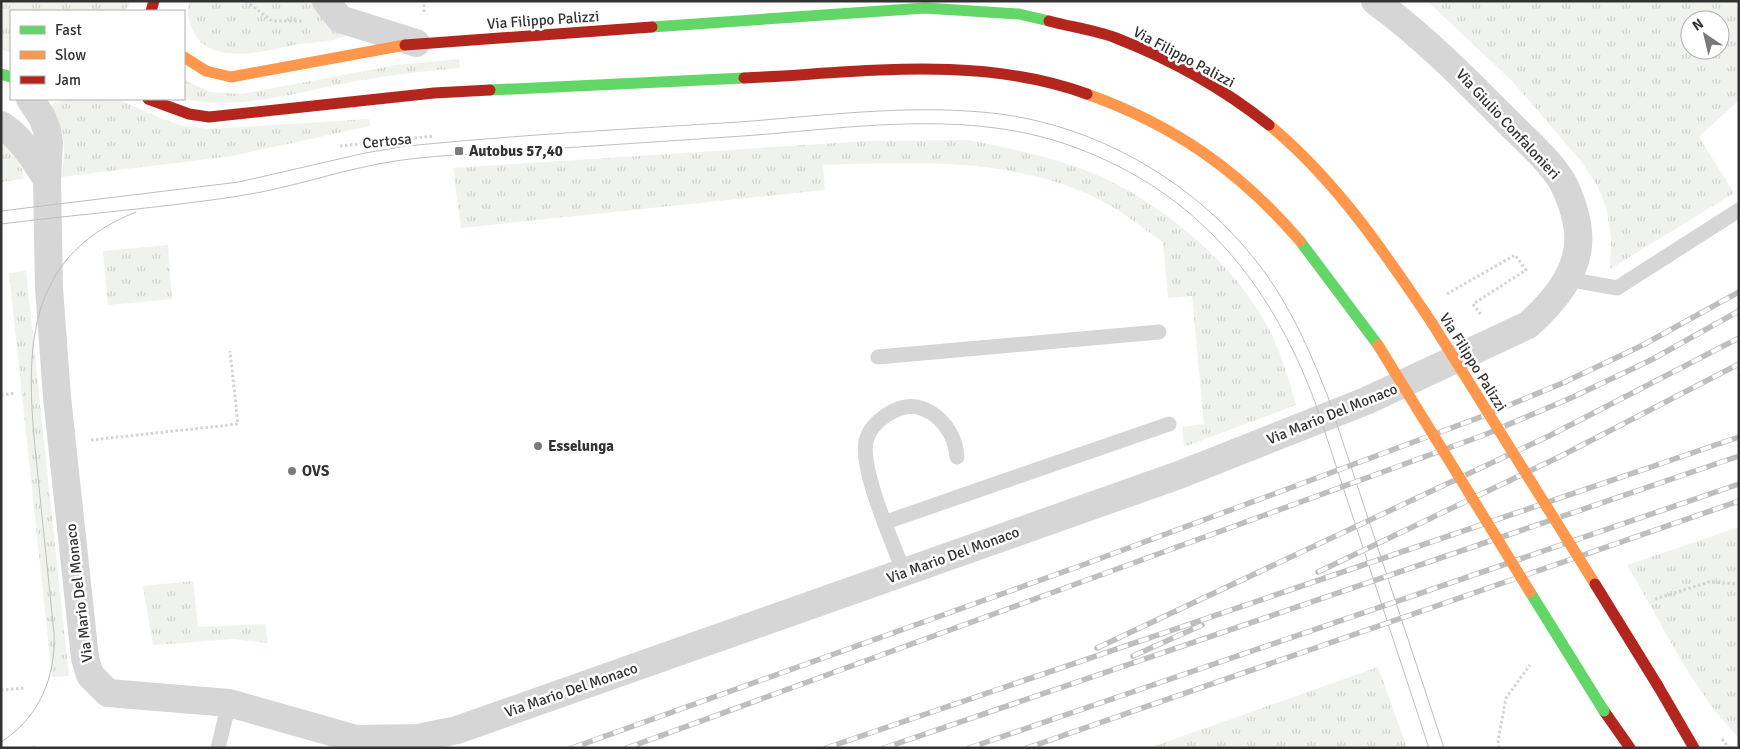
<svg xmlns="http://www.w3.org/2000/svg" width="1740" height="749" font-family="Signika,sans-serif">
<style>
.grass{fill:url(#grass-tufts);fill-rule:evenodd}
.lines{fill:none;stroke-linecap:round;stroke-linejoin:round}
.path{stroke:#d4d4d4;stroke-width:3;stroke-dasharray:2.5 2.5;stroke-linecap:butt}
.lane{stroke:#d6d6d6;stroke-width:15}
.street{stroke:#d6d6d6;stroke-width:28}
.fast{stroke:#63d668;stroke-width:11}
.slow{stroke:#ff974d;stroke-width:11}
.jam{stroke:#b3261e;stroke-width:11}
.tram{stroke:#bebebe;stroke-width:1}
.rail-casing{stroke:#bebebe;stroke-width:5.5}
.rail{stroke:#fff;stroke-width:4;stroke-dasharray:11;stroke-linecap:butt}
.fast-bridge{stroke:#63d668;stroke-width:11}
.slow-bridge{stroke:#ff974d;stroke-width:11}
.jam-bridge{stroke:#b3261e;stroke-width:11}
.poi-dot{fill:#7a7a7a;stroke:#fff;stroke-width:2}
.labels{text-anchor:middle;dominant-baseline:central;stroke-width:5;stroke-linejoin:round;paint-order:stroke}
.street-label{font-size:15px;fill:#323232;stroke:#fff}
.poi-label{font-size:15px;font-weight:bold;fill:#323232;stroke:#fff;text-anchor:start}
</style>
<defs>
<pattern id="grass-tufts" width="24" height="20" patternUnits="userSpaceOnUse" patternTransform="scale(1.25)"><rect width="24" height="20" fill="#f0f3ed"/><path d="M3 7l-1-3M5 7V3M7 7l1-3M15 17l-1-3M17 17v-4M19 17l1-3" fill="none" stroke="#ced1cc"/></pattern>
</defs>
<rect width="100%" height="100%" fill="#fff"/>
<path class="grass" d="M1 1H131L125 11H11V53L1 49Z
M189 1H316L348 34C335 42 315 42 299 44 269 50 211 68 193 31 188 21 187 12 189 1Z
M1427 1H1739V100L1699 137 1734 193 1610 269 1611 237 1607 211 1598 187 1581 161 1512 81ZM1690 20H1720V50H1690Z
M459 59 460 68C421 71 384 76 346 83 292 94 238 110 184 99V80L210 92 242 94 396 65Z
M75 99H117L163 119 184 126 209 129 369 119 370 126 232 156 61 177C67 147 64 133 51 106L54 102Z
M968 140C1003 147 1037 154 1071 165 1148 190 1235 260 1271 333 1282 356 1289 380 1296 405L1184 447 1182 427 1204 424 1192 296 1168 298 1163 242C1147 231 1130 218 1113 207 1025 156 921 162 823 165L825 190 461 228 453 168 866 141Z
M1 141C14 148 22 165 24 179L1 182Z
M168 245 172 299 108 305 103 251Z
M26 271 69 676 52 677 9 273Z
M1739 527V738C1691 689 1662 623 1627 565Z
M193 581 198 627 265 624 268 643 233 639 153 645 143 586Z
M1378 667 1407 748H1149Z"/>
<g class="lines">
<path class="path" d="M246 1 272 21H304
M424 12V1
M340 146 434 136
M1447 294 1515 255 1526 270 1473 304 1482 316
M1 395 16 393
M91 440 238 424 230 351
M1655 599 1709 582 1739 584
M1 690 25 688
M1722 739 1729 748
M33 746 34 748
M1499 748 1498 741 1506 698 1530 665"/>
<path class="lane" d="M1567 279 1617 288 1739 210
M878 357 1159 332
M886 522 1169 424
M904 573C893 543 860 470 866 441 871 422 897 403 917 407 940 412 956 435 957 457
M218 748 229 703"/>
<path class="street" d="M326 1 340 19 416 43
M30 99 42 117 47 130 49 143 47 180 49 288 57 397 85 658 90 675 108 693 229 703 356 739 418 738 457 730 1179 475 1366 401 1528 325C1554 302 1582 270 1578 232 1577 216 1569 194 1562 181 1548 159 1526 140 1508 122 1465 79 1424 37 1375 1
M1 125C22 138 34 159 47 180"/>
<path class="fast" d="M652 27 925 8 1019 14 1049 21
M1 74 11 77
M490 90 744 78
M1300 241 1378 345"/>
<path class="slow" d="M184 57 206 71 231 77 405 45
M1087 94C1174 125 1240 171 1300 241
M1269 125C1335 179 1385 253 1432 323"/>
<path class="jam" d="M151 11 154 1
M1049 21C1071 27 1095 30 1116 38 1170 59 1224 89 1269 125
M405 45 652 27
M744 78C858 73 977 54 1087 94
M148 99 189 114 209 117 434 93 490 90
M1658 686 1694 748
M1604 711 1630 748"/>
<path class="tram" d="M1 211 239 182 365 153 407 146C517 135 628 129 739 122 819 116 901 105 981 112 1094 121 1200 183 1266 274 1293 312 1311 354 1328 397L1444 748
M1 224C80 214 161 208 239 196 292 188 343 169 395 161 436 155 478 154 519 151 593 146 668 141 743 136 853 128 968 108 1074 147 1197 192 1270 282 1315 402L1429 748
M1 742C39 718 56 677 54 633 49 581 43 529 38 477 27 369 14 260 136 212"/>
<defs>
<path id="rail" d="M1318 572 1561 456 1739 364
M1097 648 1551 435 1739 338
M1133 656 1202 625
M572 748 1088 563 1478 418 1565 382 1643 345 1739 292
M627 748 1484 435 1573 397 1651 360 1739 311
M826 748 1739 437
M884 748 1739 456
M969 748 1739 484
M1027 748 1739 501"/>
</defs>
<use href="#rail" class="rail-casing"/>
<use href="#rail" class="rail"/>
<path class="fast-bridge" d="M1530 592 1604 711"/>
<path class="slow-bridge" d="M1432 323 1595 584
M1378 345 1530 592"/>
<path class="jam-bridge" d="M1595 584 1658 686"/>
</g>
<g class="poi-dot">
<rect x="454" y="146" width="10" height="10" rx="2.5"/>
<circle cx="538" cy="446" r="5"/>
<circle cx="292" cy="471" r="5"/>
</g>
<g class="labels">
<g class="street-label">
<text transform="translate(543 20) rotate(-4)">Via Filippo Palizzi</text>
<text transform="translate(1184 57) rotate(28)">Via Filippo Palizzi</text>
<text transform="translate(1508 124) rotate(47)">Via Giulio Confalonieri</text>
<text transform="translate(387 141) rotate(-6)">Certosa</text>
<text transform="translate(1473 362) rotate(58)">Via Filippo Palizzi</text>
<text transform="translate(1332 414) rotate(-22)">Via Mario Del Monaco</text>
<text transform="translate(953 555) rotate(-20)">Via Mario Del Monaco</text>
<text transform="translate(79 593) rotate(-97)">Via Mario Del Monaco</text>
<text transform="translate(571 690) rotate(-19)">Via Mario Del Monaco</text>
</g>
<g class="poi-label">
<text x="469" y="151">Autobus 57,40</text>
<text x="548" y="446">Esselunga</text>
<text x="302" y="471">OVS</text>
</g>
</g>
<rect width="1740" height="749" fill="none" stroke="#323232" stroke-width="5"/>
<rect x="10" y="10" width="175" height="90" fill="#ffffff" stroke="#adadad"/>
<rect x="20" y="26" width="25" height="8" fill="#63d668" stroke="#adadad"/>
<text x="55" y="35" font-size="15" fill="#323232">Fast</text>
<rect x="20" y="51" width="25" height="8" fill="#ff974d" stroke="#adadad"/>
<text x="55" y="60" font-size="15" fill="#323232">Slow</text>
<rect x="20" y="76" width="25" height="8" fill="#b3261e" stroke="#adadad"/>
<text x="55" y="85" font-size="15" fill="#323232">Jam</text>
<g transform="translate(1705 35) rotate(325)"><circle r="24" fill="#ffffff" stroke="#adadad"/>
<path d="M0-4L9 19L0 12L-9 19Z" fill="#7a7a7a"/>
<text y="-8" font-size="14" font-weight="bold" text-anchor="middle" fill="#323232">N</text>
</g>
</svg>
